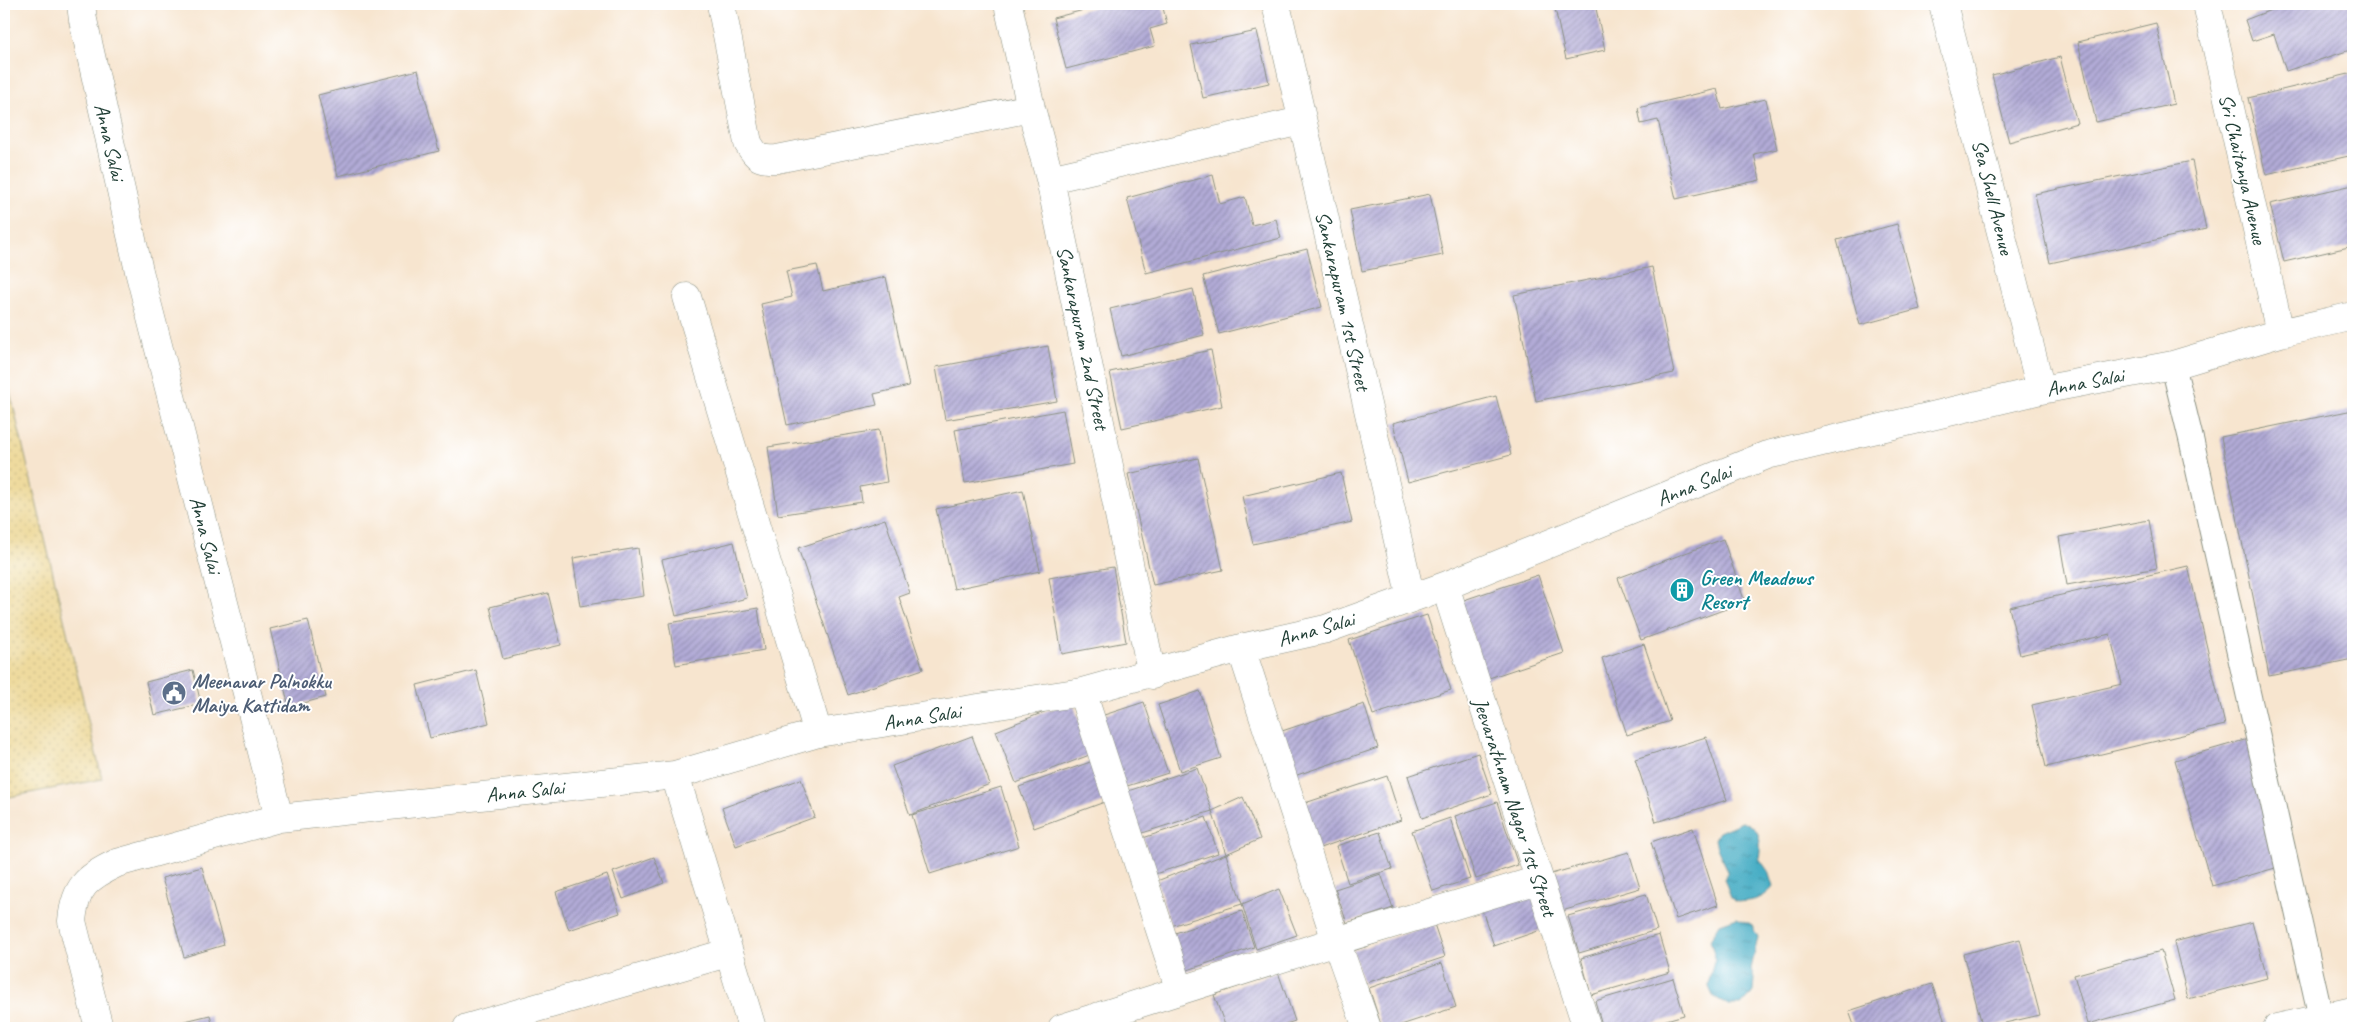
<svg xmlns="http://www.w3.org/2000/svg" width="2357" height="1032" font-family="Caveat,sans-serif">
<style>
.sand{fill:url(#sand-dots);stroke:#868c69}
.water{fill:url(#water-ripples);stroke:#32757c}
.building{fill:url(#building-hatch)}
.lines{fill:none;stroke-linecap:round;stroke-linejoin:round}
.lane-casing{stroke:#8b9182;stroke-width:26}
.street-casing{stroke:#8b9182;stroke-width:29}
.lane{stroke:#fff;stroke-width:24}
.street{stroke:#fff;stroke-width:28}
.labels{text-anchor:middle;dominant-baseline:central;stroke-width:4;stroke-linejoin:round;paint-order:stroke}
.street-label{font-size:21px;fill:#1f3d34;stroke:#fff}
.culture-label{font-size:21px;font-weight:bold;fill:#0d838f;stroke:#fff;text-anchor:start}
.service-label{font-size:21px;font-weight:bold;fill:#4e5e75;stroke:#fff;text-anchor:start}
</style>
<defs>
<pattern id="sand-dots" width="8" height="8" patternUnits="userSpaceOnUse" patternTransform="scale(1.25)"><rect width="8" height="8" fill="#eeda9e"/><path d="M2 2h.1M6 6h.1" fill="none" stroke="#ccbc89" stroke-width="1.8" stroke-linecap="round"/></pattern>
<pattern id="water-ripples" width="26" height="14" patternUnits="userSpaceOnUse" patternTransform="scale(1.25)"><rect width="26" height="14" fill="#46adc5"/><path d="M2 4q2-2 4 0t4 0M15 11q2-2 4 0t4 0" fill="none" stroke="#3a8ea1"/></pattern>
<pattern id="building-hatch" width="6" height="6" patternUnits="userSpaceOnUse" patternTransform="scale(1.25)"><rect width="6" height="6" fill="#b2abd7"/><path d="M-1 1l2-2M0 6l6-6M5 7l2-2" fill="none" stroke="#908caf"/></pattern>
</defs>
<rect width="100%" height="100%" fill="#fff"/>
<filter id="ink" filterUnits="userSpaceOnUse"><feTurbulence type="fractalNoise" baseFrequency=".02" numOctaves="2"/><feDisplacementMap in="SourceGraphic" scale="10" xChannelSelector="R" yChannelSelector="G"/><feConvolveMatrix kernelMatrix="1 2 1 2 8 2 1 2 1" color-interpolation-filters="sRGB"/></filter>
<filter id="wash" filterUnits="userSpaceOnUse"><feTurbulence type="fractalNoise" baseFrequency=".0096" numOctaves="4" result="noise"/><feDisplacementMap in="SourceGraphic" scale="20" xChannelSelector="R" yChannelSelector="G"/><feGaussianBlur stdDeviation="1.12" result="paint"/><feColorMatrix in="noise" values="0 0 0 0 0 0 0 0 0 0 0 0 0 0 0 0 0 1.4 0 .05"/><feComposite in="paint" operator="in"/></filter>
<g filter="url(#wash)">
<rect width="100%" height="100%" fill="#f7e5cf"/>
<path class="sand" d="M4 367 102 779 4 798Z"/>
<path class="water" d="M1742 822C1760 825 1762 842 1759 858L1768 871 1773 887C1763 900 1752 901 1736 902L1731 897 1724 879 1728 871C1723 859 1717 852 1715 839L1719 832Z
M1737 918 1751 924 1758 937 1751 969 1754 979 1753 992 1747 1000 1740 1005H1728L1713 996 1709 987 1710 976 1715 958 1710 940 1720 924Z"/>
<g id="blocks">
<path class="building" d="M1107 4H1162L1167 24 1150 29 1155 46 1066 69 1053 18Z
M1554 4H1595L1605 50 1566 59Z
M2269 4H2349L2353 18V49L2286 71 2274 34 2252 41 2245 20 2271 10Z
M2156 23 2174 104 2096 122 2078 42Z
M1257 31 1269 83 1203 98 1191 45Z
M2060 57 2077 123 2009 142 1992 75Z
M418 70 439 151 338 176 318 95Z
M2353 73V155L2266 175 2248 98Z
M1717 89 1722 109 1766 99 1777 149 1754 154 1760 180 1676 199 1658 120 1641 124 1638 108Z
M2192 161 2206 229 2050 263 2035 194Z
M1213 175 1220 204 1245 197 1252 225 1276 219 1281 238 1146 273 1127 198Z
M2353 185V246L2284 262 2270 204Z
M1430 194 1443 255 1362 271 1350 210Z
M1897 224 1920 309 1860 325 1837 240Z
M1307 249 1322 307 1219 334 1203 276Z
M817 265 823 291 886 277 909 386 874 394 877 405 787 425 761 304 792 297 786 271Z
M1652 267 1674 373 1536 401 1514 295Z
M1193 289 1204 335 1121 356 1110 309Z
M1048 346 1057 401 945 420 936 367Z
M1211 350 1222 406 1122 428 1110 372Z
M1496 396 1511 455 1408 482 1393 423Z
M1063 410 1073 464 965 483 955 430Z
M2353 410V659L2269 676 2221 437Z
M879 430 887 482 860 487 862 502 778 515 768 447Z
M1198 458 1223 570 1153 585 1128 474Z
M1341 473 1352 522 1253 544 1242 496Z
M1023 490 1040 571 954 589 936 509Z
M885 519 910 593 899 597 923 669 848 695 798 548Z
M2149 520 2157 568 2067 585 2059 537Z
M1723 539 1745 602 1641 640 1618 578Z
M734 542 747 598 676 616 662 560Z
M638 548 644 596 580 606 573 558Z
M2188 566 2225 725 2046 767 2032 705 2122 684 2110 634 2020 655 2009 607Z
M1113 567 1126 642 1062 654 1049 578Z
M1538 575 1564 653 1486 679 1461 601Z
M548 593 561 645 503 659 490 607Z
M758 608 764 650 676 665 669 623Z
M1427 615 1451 690 1373 715 1349 640Z
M308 620 326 697 289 707 270 629Z
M1644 644 1670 721 1627 735 1602 658Z
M193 670 201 704 154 715 146 682Z
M476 670 489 723 430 738 417 685Z
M1200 691 1221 758 1180 771 1158 705Z
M1072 701 1092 754 1016 783 996 731Z
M1144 702 1168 773 1121 788 1098 717Z
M1364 704 1378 748 1294 776 1279 732Z
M972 736 990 784 910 815 892 766Z
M1706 737 1727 800 1656 822 1635 759Z
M2248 739 2286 865 2212 886 2175 760Z
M1478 753 1492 794 1422 818 1408 776Z
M1096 760 1110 800 1034 828 1019 787Z
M1197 768 1212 811 1136 835 1122 793Z
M1387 776 1401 820 1317 849 1302 804Z
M801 779 815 817 736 846 722 808Z
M1001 787 1019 846 930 874 912 815Z
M1243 797 1260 839 1226 854 1212 811Z
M1497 802 1518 865 1476 879 1455 816Z
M1206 817 1218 853 1155 874 1143 838Z
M1450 818 1470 879 1433 891 1412 831Z
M1693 828 1718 905 1676 919 1651 842Z
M1380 832 1392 869 1348 883 1336 846Z
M1629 852 1640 888 1562 911 1551 874Z
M1226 854 1242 904 1171 926 1157 881Z
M654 857 664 883 623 899 613 872Z
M202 867 224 945 184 957 162 878Z
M1381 874 1393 908 1347 923 1335 889Z
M607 875 620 913 569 930 556 892Z
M1279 889 1297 935 1256 949 1242 904Z
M1532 893 1544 929 1494 946 1482 910Z
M1646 894 1657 930 1579 953 1568 916Z
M1242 911 1254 947 1185 971 1172 934Z
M2252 922 2267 978 2188 999 2174 942Z
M1434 924 1445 957 1363 984 1353 951Z
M1659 935 1670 972 1591 995 1581 958Z
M2020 939 2040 1015 1983 1028 1963 954Z
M2161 951 2175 1000 2088 1024 2074 975Z
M1442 963 1456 1007 1392 1028H1382L1369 988Z
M1278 972 1295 1021 1274 1028H1226L1214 995Z
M1673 978 1684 1015 1638 1028H1603L1595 1001Z
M1932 984 1947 1028H1855L1849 1011Z
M210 1015 213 1028H156Z"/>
</g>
</g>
<g filter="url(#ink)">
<use href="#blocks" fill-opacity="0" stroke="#8b9182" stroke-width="1"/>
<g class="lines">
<defs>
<path id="lane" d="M2173 365 2192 443 2321 1018"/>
<path id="street" d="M81 4 83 20 139 271 279 818
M721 4 748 143C757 158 760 160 777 159L1031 108
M1008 4 1031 108 1050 179 1152 675
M1276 4 1411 598
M1943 4 2041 390
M2207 4 2280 333
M1050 179 1301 121
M687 297 818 733
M1445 586 1587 1028
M1241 648 1336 941 1367 1028
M1082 692 1180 991
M675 775 752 1028
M99 1028 72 921C75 887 87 877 117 863L279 818 675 775 818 733 1082 692 1241 648 1326 629 1445 586 1767 455 2041 390 2173 365 2280 333 2353 316
M467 1028 727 953
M1062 1028 1336 941 1538 880
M2277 1028 2353 1011"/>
</defs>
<use href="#lane" class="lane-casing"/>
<use href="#street" class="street-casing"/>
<use href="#lane" class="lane"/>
<use href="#street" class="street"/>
</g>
</g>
<defs>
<symbol id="building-disc" viewBox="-11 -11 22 22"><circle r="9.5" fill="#0f9aa8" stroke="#fff"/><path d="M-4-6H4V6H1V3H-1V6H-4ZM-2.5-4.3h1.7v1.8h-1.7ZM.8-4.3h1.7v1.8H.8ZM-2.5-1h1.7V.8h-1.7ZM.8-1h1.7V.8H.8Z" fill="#fff"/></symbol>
<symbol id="civic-disc" viewBox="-11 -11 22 22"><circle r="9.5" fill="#5c6f8a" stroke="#fff"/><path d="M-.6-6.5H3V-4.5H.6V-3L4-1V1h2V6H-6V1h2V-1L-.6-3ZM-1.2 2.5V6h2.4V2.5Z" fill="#fff"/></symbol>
</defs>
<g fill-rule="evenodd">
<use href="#building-disc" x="1668" y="576" width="28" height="28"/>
<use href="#civic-disc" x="160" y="679" width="28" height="28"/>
</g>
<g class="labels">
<g class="street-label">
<text transform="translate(110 142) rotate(77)">Anna Salai</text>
<text transform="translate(2243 169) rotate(77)">Sri Chaitanya Avenue</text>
<text transform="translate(1993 197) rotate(76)">Sea Shell Avenue</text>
<text transform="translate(1343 301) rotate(77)">Sankarapuram 1st Street</text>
<text transform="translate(1083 338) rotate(78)">Sankarapuram 2nd Street</text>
<text transform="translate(2085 382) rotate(-11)">Anna Salai</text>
<text transform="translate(1694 485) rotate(-22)">Anna Salai</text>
<text transform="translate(206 535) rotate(76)">Anna Salai</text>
<text transform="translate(1316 629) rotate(-16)">Anna Salai</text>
<text transform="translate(922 717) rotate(-9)">Anna Salai</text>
<text transform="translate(525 791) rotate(-6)">Anna Salai</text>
<text transform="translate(1515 807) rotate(72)">Jeevarathnam Nagar 1st Street</text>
</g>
<g class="culture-label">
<text x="1700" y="578">Green Meadows<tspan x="1700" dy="24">Resort</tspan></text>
</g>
<g class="service-label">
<text x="192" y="681">Meenavar Palnokku<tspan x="192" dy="24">Maiya Kattidam</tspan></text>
</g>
</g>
<rect width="2357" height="1032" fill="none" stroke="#fff" stroke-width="20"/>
</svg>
